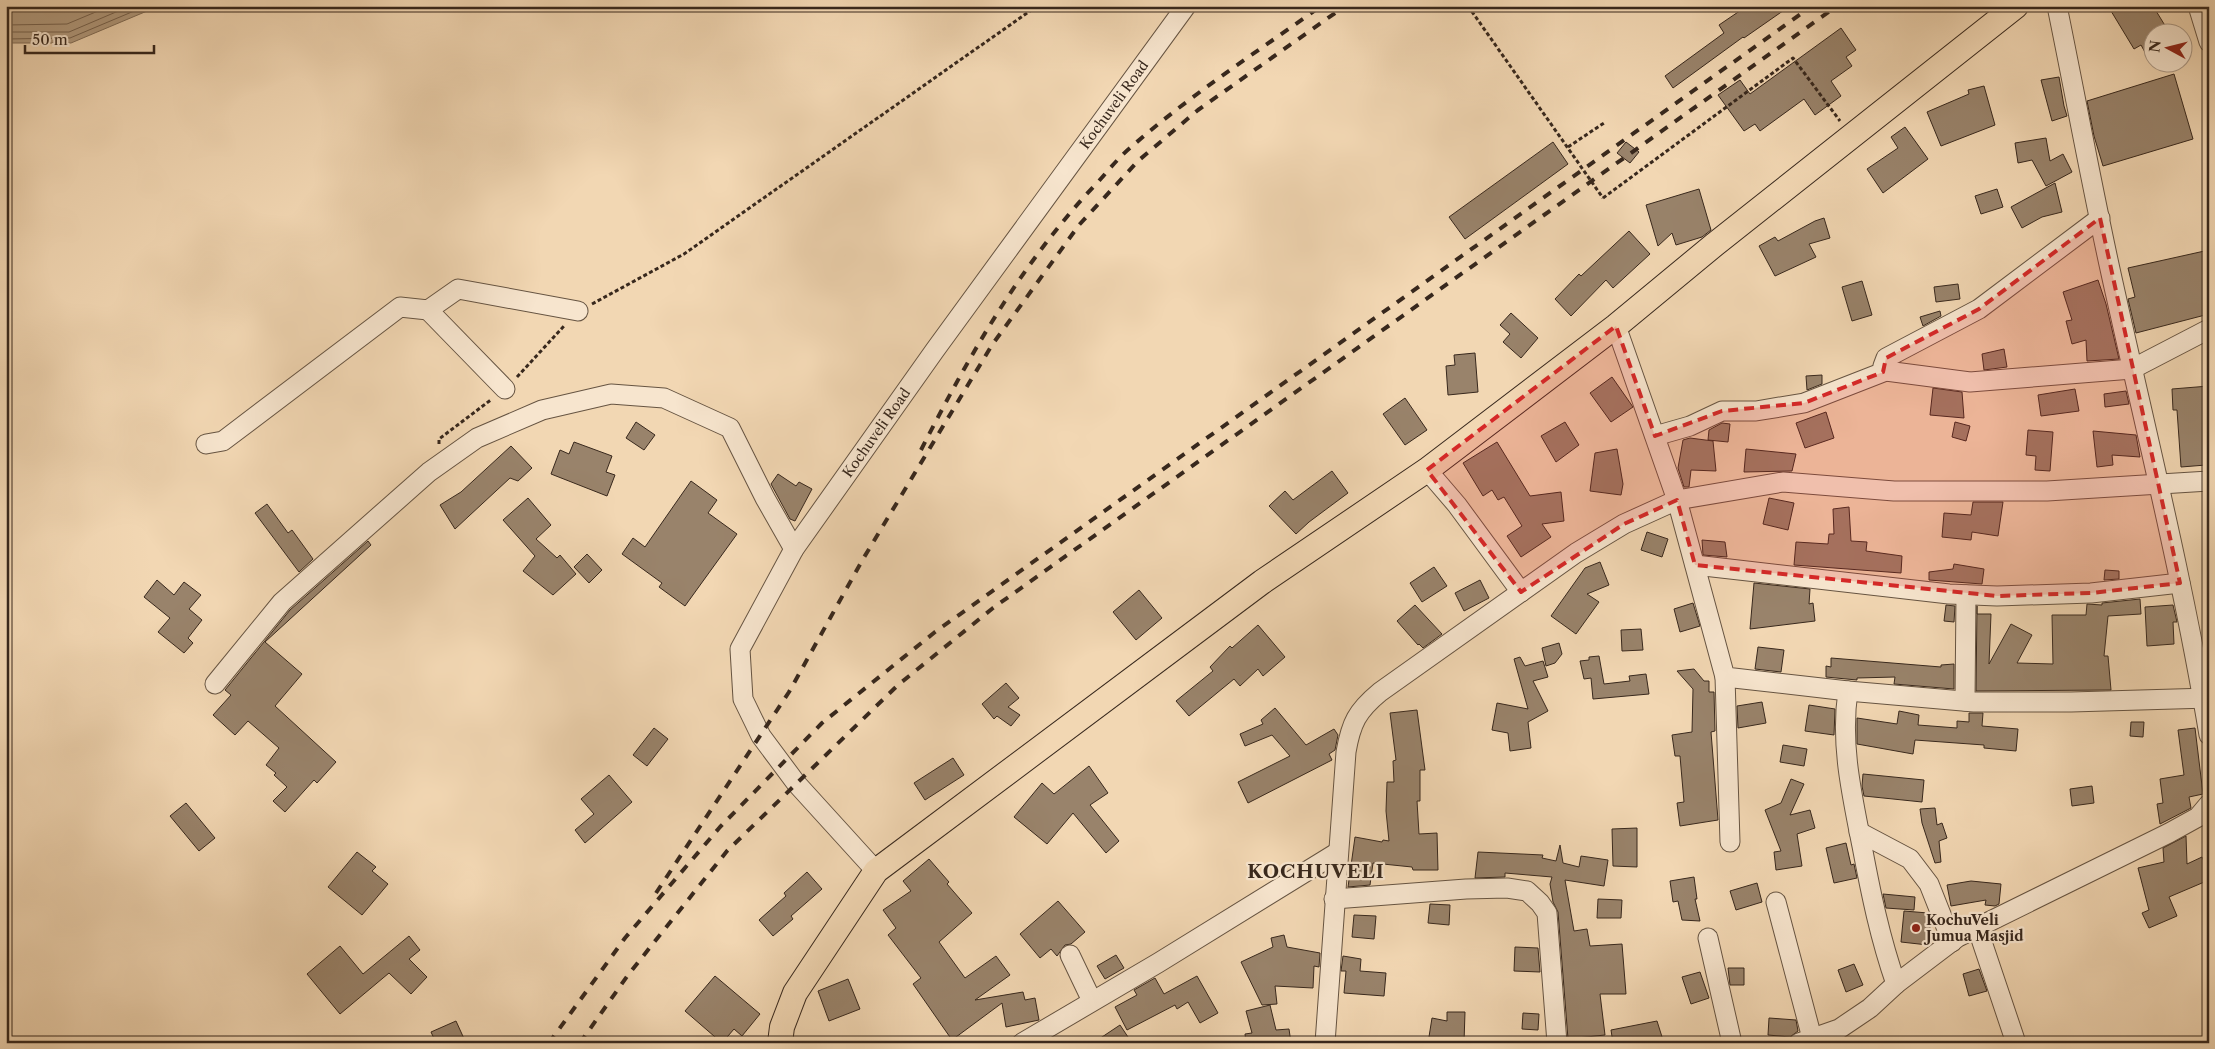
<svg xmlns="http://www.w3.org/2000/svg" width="2215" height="1049" font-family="'Libre Caslon Text',serif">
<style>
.water{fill:#b39c80;stroke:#826e58}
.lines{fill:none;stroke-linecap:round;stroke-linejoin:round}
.shore{stroke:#76624e;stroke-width:1}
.building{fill:#99836b;stroke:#38281d}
.minor-casing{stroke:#665442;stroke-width:21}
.major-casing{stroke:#38281d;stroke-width:26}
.path{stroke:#38281d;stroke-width:3;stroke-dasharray:4 2.5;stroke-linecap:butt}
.minor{stroke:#f7e5ce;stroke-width:19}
.major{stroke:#f2d7b3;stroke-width:24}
.rail{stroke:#38281d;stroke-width:4;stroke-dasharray:9 9;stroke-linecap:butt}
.path-bridge{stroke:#38281d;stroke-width:3;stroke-dasharray:4 2.5;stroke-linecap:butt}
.marked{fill:#d62828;fill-opacity:0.2;stroke:#d62828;stroke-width:4;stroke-dasharray:10 6;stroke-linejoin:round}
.poi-dot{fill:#8f2418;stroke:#f7e5ce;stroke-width:2}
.labels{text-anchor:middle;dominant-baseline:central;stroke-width:4.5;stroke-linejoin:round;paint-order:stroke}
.street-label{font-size:14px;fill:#38281d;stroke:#f7e5ce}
.poi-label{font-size:14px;font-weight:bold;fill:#38281d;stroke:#f7e5ce;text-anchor:start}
.district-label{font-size:19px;font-weight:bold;letter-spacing:1px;fill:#38281d;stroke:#f7e5ce}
</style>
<rect width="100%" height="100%" fill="#f2d7b3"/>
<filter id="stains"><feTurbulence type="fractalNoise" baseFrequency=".004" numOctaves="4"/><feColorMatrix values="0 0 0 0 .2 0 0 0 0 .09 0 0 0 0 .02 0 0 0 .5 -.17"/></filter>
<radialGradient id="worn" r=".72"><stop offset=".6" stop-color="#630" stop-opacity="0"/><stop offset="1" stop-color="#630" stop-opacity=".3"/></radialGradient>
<path class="water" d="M6 6H159L71 43H6Z"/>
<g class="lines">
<path class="shore" d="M6 25 67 24 110 6
M6 32H69L130 6
M6 39 70 38 146 6"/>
</g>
<path class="building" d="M1747 6H1790L1744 38 1743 37 1673 88 1665 76 1724 33 1719 25Z
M2108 6H2153L2169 32H2152V65L2141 45 2134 49Z
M1841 28 1856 50 1846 57 1852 66 1831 81 1841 96 1815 115 1804 99 1760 131 1755 124 1744 131 1718 95 1740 80 1750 94Z
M2174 74 2193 139 2103 166 2094 136 2087 101Z
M2059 77 2064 106 2067 116 2052 121 2041 80Z
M1984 86 1995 125 1941 146 1927 112 1969 94 1968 90Z
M1905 127 1928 159 1883 193 1867 169 1898 148 1891 137Z
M2046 138 2050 161 2063 154 2072 172 2046 186 2032 160 2018 163 2015 143Z
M1553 142 1568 164 1465 239 1449 217Z
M1626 142 1639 152 1630 163 1617 153Z
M2055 183 2062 212 2042 217 2022 228 2011 207Z
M1699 189 1711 230 1702 237 1676 245 1672 233 1658 246 1646 205Z
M1997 189 2003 207 1981 214 1975 196Z
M1824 218 1830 238 1809 244 1816 257 1775 276 1759 246 1775 237 1778 241 1815 221Z
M1629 231 1650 254 1613 288 1606 280 1571 316 1555 299 1579 274 1581 276Z
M2209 250V314L2136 333 2128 299 2135 297 2128 268Z
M2098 280 2106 304 2119 359 2087 361 2086 340 2072 344 2066 321 2072 320 2063 292Z
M1862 281 1872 315 1852 321 1842 287Z
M1958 284 1960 299 1936 302 1934 287Z
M1940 311 1941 316 1923 326 1920 317Z
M1511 313 1538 338 1521 358 1503 342 1510 334 1500 325Z
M2004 349 2007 367 1984 370 1982 354Z
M1475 353 1478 392 1448 395 1446 366 1455 365 1454 355Z
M1822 375V384L1807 390 1806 376Z
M1612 377 1633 407 1611 422 1590 393Z
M2209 386V446H2205L2206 465 2181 467 2177 410H2173L2172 389Z
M1933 388 1962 392 1964 418 1930 415Z
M2075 389 2079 411 2041 416 2038 395Z
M2126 391 2129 404 2105 407 2104 394Z
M1405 398 1427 430 1405 445 1383 414Z
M1826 412 1834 438 1805 448 1796 423Z
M636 422 655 435 644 450 626 438Z
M1565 422 1579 445 1556 462 1541 436Z
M1955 422 1970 426 1966 441 1952 437Z
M1722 423 1730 424 1728 442 1708 440 1709 430Z
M2028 430 2053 432 2050 471 2035 470 2036 456 2026 455Z
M2093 431 2136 435 2140 457 2112 455 2113 465 2097 467Z
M1690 438 1713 441 1716 471 1691 470 1689 487H1684L1678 468 1683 440Z
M574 442 612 456 606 472 615 475 607 496 551 474 560 450 569 454Z
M1497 442 1530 496 1561 492 1564 521 1542 524 1551 537 1521 557 1507 536 1522 526 1504 497 1498 500 1492 490 1483 496 1463 463Z
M511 446 532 468 518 481 510 478 455 529 440 505 461 492Z
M1617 449 1623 484 1621 495 1590 491 1595 453Z
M1746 449 1796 454 1792 471 1744 472Z
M1332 471 1348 493 1309 522 1296 534 1269 506 1285 491 1293 500Z
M778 474 796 486 799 482 812 489 795 521 790 519 771 484Z
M691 481 717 500 708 513 737 534 685 606 659 587 662 583 622 554 633 538 645 547Z
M528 498 551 525 536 539 557 558 560 555 576 574 553 595 523 571 535 556 503 520Z
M1769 498 1794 503 1788 530 1763 524Z
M1973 502H2003L1998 536 1972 532 1971 540 1942 537 1944 513 1971 515Z
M267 504 288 533 292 530 313 559 299 572 255 513Z
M1849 507 1851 541 1867 542 1866 551 1902 556 1901 573 1794 565 1796 542 1828 544 1829 534H1834L1833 509Z
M1647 532 1668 539 1662 557 1641 550Z
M1702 540 1725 542 1727 557 1703 555Z
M368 541 371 545 265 642 302 674 275 706 336 762 317 783 314 780 285 812 273 801 287 787 274 775 276 773 266 765 279 748 248 721 235 735 213 715 231 695 225 690 290 610Z
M587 554 602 570 589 583 574 567Z
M1600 562 1609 585 1587 594 1599 602 1576 634 1551 616 1585 568Z
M1954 564 1984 569 1982 584 1929 580V572L1953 569Z
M1434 567 1447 586 1422 602 1410 583Z
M2105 570 2119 571V579L2104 580Z
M157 580 174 595 184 582 201 595 189 609 202 620 188 638 193 643 184 653 158 632 170 618 144 597Z
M1480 580 1489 598 1464 611 1455 593Z
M1754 583 1810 589 1809 604 1813 603 1815 621 1750 629Z
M1139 590 1162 618 1136 640 1113 612Z
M2140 599 2141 614 2108 616 2104 656H2108L2111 690 1976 691 1977 606V614H1991L1989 664 2011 624 2032 635 2017 663 2053 664 2052 615H2086L2087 604 2102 605V603Z
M1693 603 1700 626 1680 632 1674 609Z
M1415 605 1442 634 1423 648 1419 644 1418 645 1397 621Z
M1946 605 1955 606 1954 622 1944 621Z
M2173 605 2177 622H2173L2174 644 2147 646 2145 607Z
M1258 625 1285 657 1263 676 1258 669 1240 686 1234 679 1189 716 1176 701 1213 671 1210 667 1230 646 1232 648Z
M1641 629 1643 650 1622 651 1621 630Z
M1559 643 1562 654 1555 663 1546 666 1542 648Z
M1758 647 1784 650 1781 672 1755 669Z
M1599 656 1604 684 1630 681 1629 676 1646 674 1649 694 1593 699 1591 678 1584 679 1580 661 1589 660V657Z
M1520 657 1525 666 1543 661 1548 677 1533 681 1548 711 1528 722 1531 748 1510 751 1508 733 1492 730 1497 703 1528 709 1514 659Z
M1831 658 1941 667V665L1954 664V689L1894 684 1895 677 1857 678V680L1826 677V666L1831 667Z
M1694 669 1704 681H1709V692H1714L1715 731 1711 732 1718 820 1680 826 1677 803 1684 802 1680 756H1675L1672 735 1692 732 1693 689 1677 671Z
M1006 683 1019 698 1008 707 1020 715 1011 726 997 716 994 719 982 704Z
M1762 702 1766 723 1738 728 1737 706Z
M1809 705 1835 709 1834 735 1805 731Z
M1275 708 1306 745 1334 729 1338 735 1335 750 1329 754 1332 760 1248 803 1238 782 1290 756 1272 735 1245 746 1240 734 1263 724 1261 720Z
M1417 710 1425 770H1420V801H1417L1419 834 1437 833 1438 870H1413L1412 867 1373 863 1370 885 1348 887 1355 837 1382 842 1383 840 1389 841 1386 811 1387 782H1394L1393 761 1396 760 1390 713Z
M1899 711 1919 715 1918 725 1957 728V721L1969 722V713H1983L1982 726 2018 729 2016 751 1984 748V745L1915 740 1913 754 1857 744V718L1897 724Z
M2131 722H2144L2143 737 2130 736Z
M654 728 668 739 647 766 633 755Z
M2195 728 2203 794 2189 797 2191 808 2160 824 2157 804 2163 803 2160 779 2184 775 2178 730Z
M1783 745 1807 749 1804 766 1780 762Z
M953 758 964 775 925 800 914 783Z
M1089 766 1108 793 1090 805 1119 841 1106 853 1073 813 1047 844 1014 817 1042 783 1054 794Z
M1863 774 1924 780 1922 802 1864 796 1862 786Z
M609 775 632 802 585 843 575 830 594 814 581 799Z
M1791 779 1804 784 1790 815 1810 810 1815 828 1797 834 1802 866 1776 870 1774 852 1781 851 1765 810 1781 803Z
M2092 786 2094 803 2072 806 2070 789Z
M186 803 215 838 199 851 170 816Z
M1935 808 1937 825 1942 823 1947 838 1939 841 1941 862 1935 863 1922 823 1920 809Z
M1637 828V867L1613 866 1612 829Z
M2186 836 2187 864 2202 857 2209 873V880L2169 897 2177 916 2149 928 2142 913 2149 910 2138 868 2164 862 2163 848Z
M1846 843 1851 865 1854 864 1857 878 1834 883 1826 848Z
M1560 845 1563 863 1579 867 1581 856 1608 860 1604 886 1565 880 1574 931 1587 929 1590 946 1622 944 1626 994H1600L1605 1035 1568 1039 1558 912 1553 902 1550 884 1552 877 1505 873V877L1475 878 1478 852 1543 855 1542 858 1556 861Z
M357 852 376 867 372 871 388 884 362 915 328 887Z
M929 859 949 882 947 884 972 913 939 942 965 978 996 956 1010 975 975 1000 1023 992 1025 1000 1035 998 1039 1020 1006 1027 1002 1003 952 1040 913 984 921 978 888 935 896 928 883 910 911 891 903 881Z
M807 872 822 889 791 916 793 919 773 936 759 920 786 896 784 893Z
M1694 877 1697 899H1695L1700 921 1682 920 1678 901 1673 902 1670 881Z
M1971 881 2001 884 1999 904 1995 906 1985 905 1986 900 1951 906 1947 885Z
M1757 883 1762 902 1736 910 1730 891Z
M1883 894 1915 897 1914 910 1886 908Z
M1598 899 1622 900 1621 918H1597Z
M1058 901 1085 932 1071 944 1065 945 1057 956 1051 949 1040 958 1020 934Z
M1430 904 1450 905 1449 925 1428 923Z
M1904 911 1928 913 1931 918 1928 945 1901 942Z
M1354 915 1376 916 1374 939 1352 937Z
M1284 935 1287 947 1320 953 1319 967 1314 966 1313 988 1275 986 1277 1004 1262 1005 1241 962 1273 947 1271 938Z
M409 936 420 950 409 959 427 977 411 994 389 973 340 1014 307 974 340 946 363 974Z
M1515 947 1538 948 1540 972 1514 971Z
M1116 955 1124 968 1105 979 1097 966Z
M1343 956 1361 959 1360 971 1386 973 1384 996 1344 993 1346 971H1341Z
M1854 964 1863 985 1846 992 1838 970Z
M1728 968H1744V985H1730Z
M1979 969 1987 991 1969 996 1963 974Z
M1700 972 1709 998 1691 1004 1682 977Z
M715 976 760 1014 742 1036 734 1029 722 1043 685 1011Z
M1197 976 1218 1013 1200 1023 1188 1002 1177 1009 1175 1005 1127 1030 1115 1007 1137 995 1134 990 1155 978 1164 994Z
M848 979 860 1009 829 1021 818 991Z
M1270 1005 1276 1030 1289 1029 1291 1043H1246L1245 1034 1252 1033 1246 1011Z
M1447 1012H1465L1464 1043H1428L1432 1018 1447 1021Z
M1523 1013 1539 1014 1538 1030 1522 1029Z
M1769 1018 1796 1020 1798 1031 1790 1037 1768 1035Z
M456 1021 466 1043H436L431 1032Z
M1657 1021 1663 1040 1653 1043H1613L1611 1030Z
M1120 1025 1132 1043H1093Z"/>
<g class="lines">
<defs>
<g id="minor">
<path d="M2057 6C2075 94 2091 182 2110 269 2144 424 2183 578 2209 735"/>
<path d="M2198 6 2209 42"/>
<path d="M2100 218 1979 309 1886 358 1883 366 1886 371 1970 382 2132 369 2209 329"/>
<path d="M428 310 505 389"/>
<path d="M1616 326 1677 500 1725 677 1848 691 1974 702H2071L2209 698"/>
<path d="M1655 436 1690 426 1722 411H1756L1804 403 1886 371"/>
<path d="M206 444 223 441 400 307 428 310 458 289 578 311"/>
<path d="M1427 470 1457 505 1521 592"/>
<path d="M1695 565 1949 594 1997 596 2091 593 2180 583"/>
<path d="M1725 677 1730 842"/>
<path d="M215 684 282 602 429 472 477 438 542 410 611 394 664 398 730 428 765 498 794 549"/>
<path d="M1848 691C1840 744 1852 795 1862 846 1871 894 1880 938 1896 984L1958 937 2169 833 2198 817 2209 804"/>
<path d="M1965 701 1966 595"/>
<path d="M1859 832 1910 859 1929 884 1952 942"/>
<path id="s1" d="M876 871 796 783 761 736 743 699 740 649 794 549 935 350 1186 6"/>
<path d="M1334 899 1466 889 1507 888 1527 891 1540 903 1547 913 1557 1043"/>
<path d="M1776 902 1812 1038"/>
<path d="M1977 927 2016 1043"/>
<path d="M1708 938 1732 1043"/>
<path d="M1070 955 1092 1001"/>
<path d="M1022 1043 1158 963 1338 852"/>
<path d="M1325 1043 1346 752C1351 723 1357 711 1380 692L1576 553 1624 524 1677 500 1783 482 1894 491H2047L2209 481"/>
<path d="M1799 1043 1839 1029 1870 1008 1896 984"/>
</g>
<path id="major" d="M780 1043 782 1027 795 993 876 871 1262 582 1427 470 1616 326 1714 245 2016 6"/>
</defs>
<use href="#minor" class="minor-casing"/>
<use href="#major" class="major-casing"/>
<path class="path" d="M1568 147 1604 123
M1603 198 1793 58 1840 121
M592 304 684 254 1037 6
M517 377 564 326
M439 444V439L492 399"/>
<use href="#minor" class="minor"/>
<use href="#major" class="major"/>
<path class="rail" d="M921 450C970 354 1022 262 1097 183 1108 171 1118 158 1130 148 1190 95 1257 52 1321 6
M656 893 789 692 863 559 992 345 1079 225 1138 161 1198 110 1345 6
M549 1043 625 938 720 827 822 723 935 632 1812 6
M580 1043 628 975 727 851 898 685 993 608 1837 6"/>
<path class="path-bridge" d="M1468 6 1603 198"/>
</g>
<path class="marked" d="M2100 218 2180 583 2091 593 1997 596 1695 565 1677 500 1624 524 1521 592 1427 470 1616 326 1655 436 1722 411 1804 403 1883 372 1886 358 1979 309Z"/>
<circle class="poi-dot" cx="1916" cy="928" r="5"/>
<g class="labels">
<g class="street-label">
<text stroke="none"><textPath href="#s1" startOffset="930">Kochuveli Road</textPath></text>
<text stroke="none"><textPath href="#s1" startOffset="525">Kochuveli Road</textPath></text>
</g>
<g class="poi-label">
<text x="1926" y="920">KochuVeli<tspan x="1926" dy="16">Jumua Masjid</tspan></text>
</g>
<g class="district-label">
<text x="1316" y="871">KOCHUVELI</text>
</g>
</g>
<rect width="2215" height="1049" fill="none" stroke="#f2d7b3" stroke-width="25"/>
<rect x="8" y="8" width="2200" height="1034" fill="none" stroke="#38281d" stroke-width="2.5"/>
<rect x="12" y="12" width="2190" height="1024" fill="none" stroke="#38281d"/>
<g transform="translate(2168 48) rotate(277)"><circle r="24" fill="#f7e5ce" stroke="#ab9987"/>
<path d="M0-4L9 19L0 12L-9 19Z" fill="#8f2418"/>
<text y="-8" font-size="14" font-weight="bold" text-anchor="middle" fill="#38281d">N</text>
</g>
<path d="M25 45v8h129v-8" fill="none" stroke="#38281d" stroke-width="2.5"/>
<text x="32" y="45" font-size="15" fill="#38281d" stroke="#f7e5ce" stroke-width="4" paint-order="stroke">50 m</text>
<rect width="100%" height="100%" filter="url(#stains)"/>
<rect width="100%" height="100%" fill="url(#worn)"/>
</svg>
